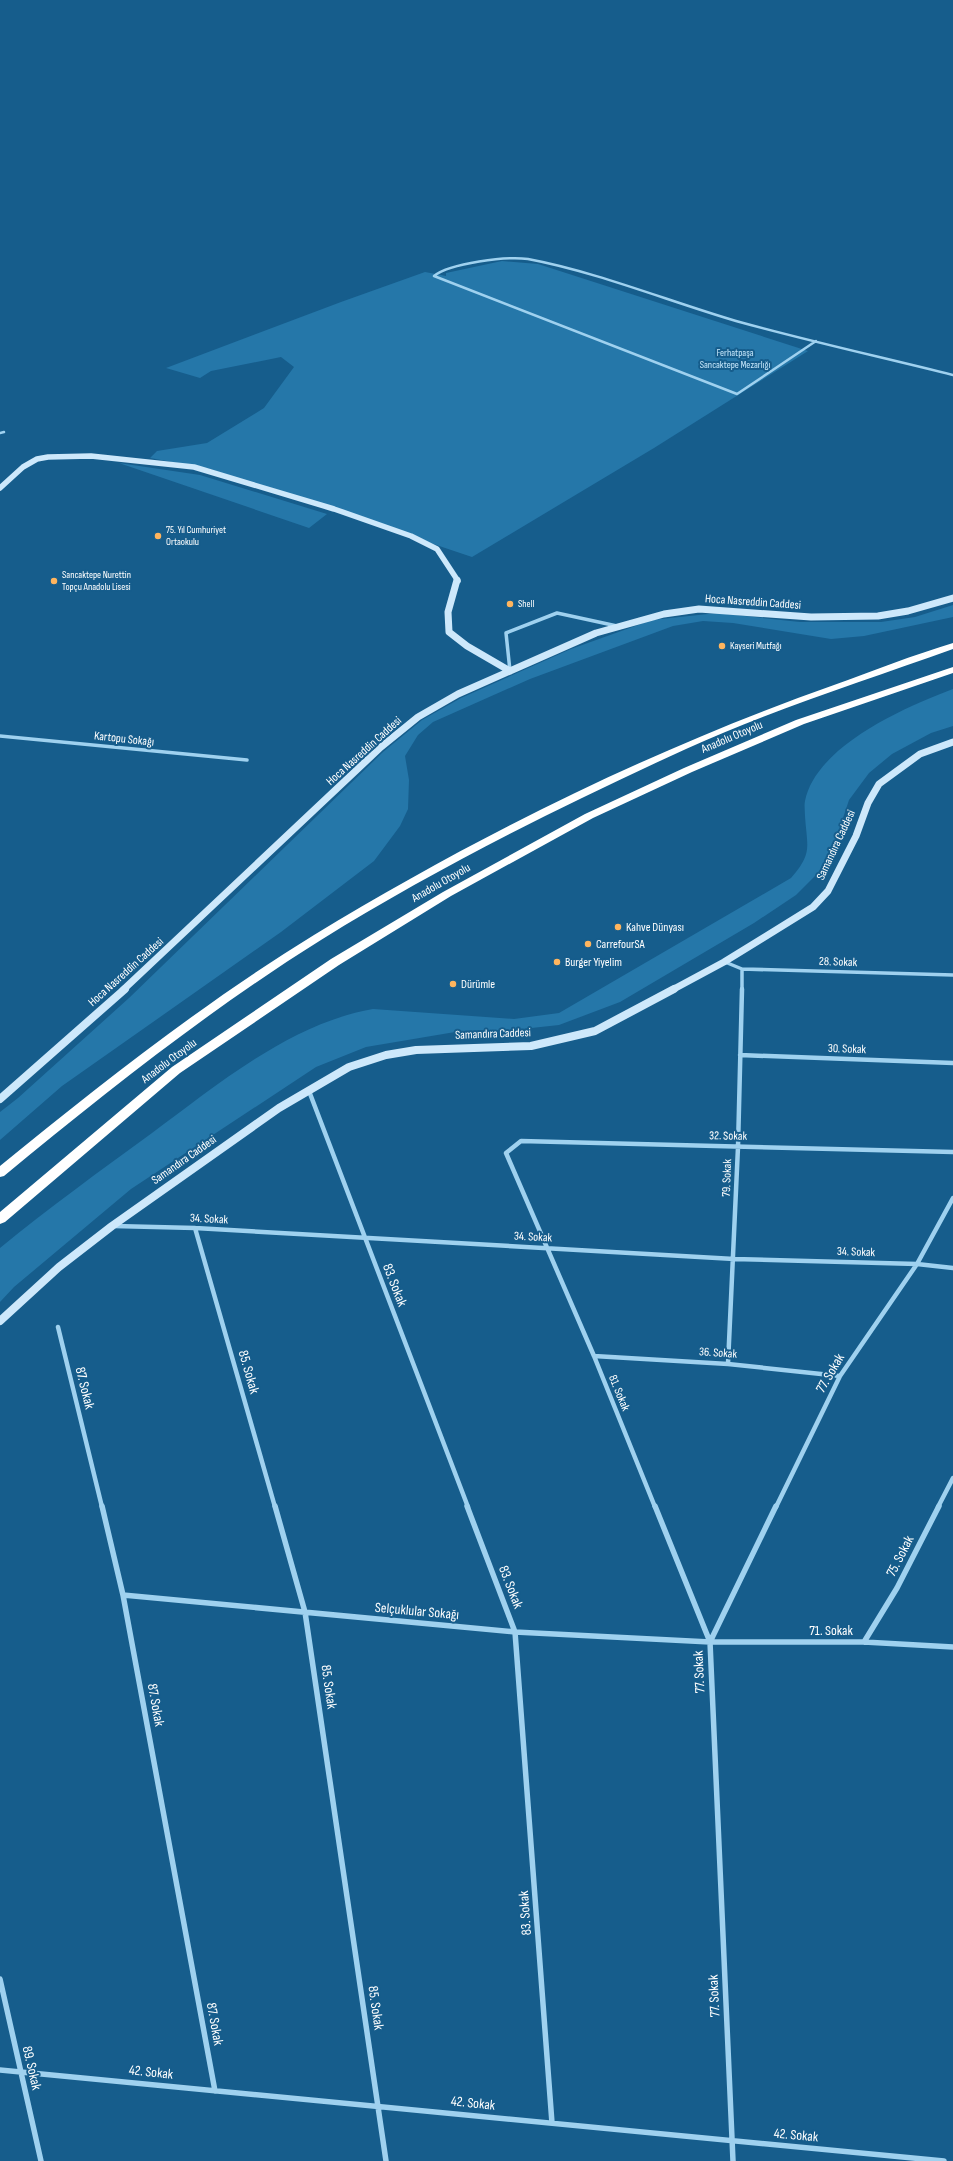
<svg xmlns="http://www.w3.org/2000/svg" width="953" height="2161" font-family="'Sofia Sans Condensed',sans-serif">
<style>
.green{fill:#2577a9}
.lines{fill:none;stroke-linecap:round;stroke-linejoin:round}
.street-far3{stroke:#9fd1ef;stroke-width:2.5}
.street-far2{stroke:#9fd1ef;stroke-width:3.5}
.street-far1{stroke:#9fd1ef;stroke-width:4.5}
.street{stroke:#9fd1ef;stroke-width:5.5}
.secondary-far2{stroke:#cde8fb;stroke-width:5.5}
.secondary-far1{stroke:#cde8fb;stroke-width:7}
.secondary{stroke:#cde8fb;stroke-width:8}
.highway{fill:#fff;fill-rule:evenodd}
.poi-dot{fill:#ffb55e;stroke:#165d8c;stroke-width:1.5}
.labels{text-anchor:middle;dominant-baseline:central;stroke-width:4;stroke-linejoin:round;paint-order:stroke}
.far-park-label{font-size:10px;fill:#c6e7fb;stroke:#165d8c}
.far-poi-label{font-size:10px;fill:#fff;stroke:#165d8c;text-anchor:start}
.street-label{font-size:12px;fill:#fff;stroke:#165d8c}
.poi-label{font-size:12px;fill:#fff;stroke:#165d8c;text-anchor:start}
.near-street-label{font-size:14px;fill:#fff;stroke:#165d8c}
</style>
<rect width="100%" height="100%" fill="#165d8c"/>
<path class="green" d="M502 261 538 264 808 351 654 448 472 557 210 469 150 458 157 451 207 443 264 408 294 367 281 357 211 371 200 378 166 368 341 302 425 272 446 276V273Z
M119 463 200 475 327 514 309 528Z
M953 605V617L864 636 831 639 733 623 703 621 673 626 530 679 433 722 418 735 405 756 409 780 408 809 400 826 374 861 281 932 62 1086 0 1140V1112L18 1098 129 998 383 752 422 720 461 698 571 649 652 620 717 613 800 622H881L915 617Z
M953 689V726L931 733 892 754 869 773 849 800 835 842 820 871 796 895 754 923 620 1002 559 1025 513 1030 461 1031 366 1047 316 1067 131 1189 14 1287 0 1302V1248C49 1208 101 1170 152 1133 217 1085 291 1023 373 1009L514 1019 559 1013 791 878C813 853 807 847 805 816 805 811 804 806 805 801 816 746 905 707 953 689Z"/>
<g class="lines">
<path class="street-far3" d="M816 341 737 394 434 276C450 263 507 256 528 259 597 272 668 301 736 321 808 341 881 357 953 375
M0 433 4 432"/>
<path class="street-far2" d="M510 671 506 633 557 613 617 626
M0 736 247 760
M725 962 742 969 953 975
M742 990V969"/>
<path class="street-far1" d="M740 1055 953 1063
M309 1091 468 1507
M114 1226 195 1228 734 1259 917 1264 953 1268
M195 1228 275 1507
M58 1327 102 1507
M594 1356 728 1364 840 1376
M728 1364 738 1147 742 989
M655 1507 594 1356 506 1153 521 1141 953 1152
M776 1507 840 1376 917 1264 953 1198
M938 1507 953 1478"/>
<path class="street" d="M102 1506 123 1595 215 2091
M275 1506 305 1612 386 2161
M467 1506 515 1632 552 2123
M655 1506 710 1642
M123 1595 515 1632 710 1642H864L953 1647
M864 1642 897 1588 939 1506
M0 1979 41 2161
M0 2070 944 2161
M733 2161 710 1642 776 1506"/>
<path class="secondary-far2" d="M0 488 23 467 37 459 48 457 91 456 194 467 334 509 411 536 437 549 458 581"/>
<path class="secondary-far1" d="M457 580 448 612 449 632 467 646 510 671
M123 990 381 747 418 717 458 694 596 633 664 614 699 609 811 617 878 616 908 611 953 598
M672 990 724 962 813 907 828 891 856 836 868 803 879 784 920 754 953 742"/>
<path class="secondary" d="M0 1099 125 989
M0 1321 59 1267 112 1226 279 1108 349 1067 386 1055 416 1050 531 1046 595 1031 674 989"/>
<path class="highway" d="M953 643V649C864 681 772 710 686 749 561 806 437 868 321 940 209 1010 106 1092 4 1176L0 1177V1166C101 1084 203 1003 314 935 478 835 653 749 834 685 873 671 913 655 953 643Z
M953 667V673L804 724 692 772 593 818 451 896 339 965 180 1073 5 1222 0 1224V1212L172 1067 331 959 443 892 585 814 684 768 796 720Z"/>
</g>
<g class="poi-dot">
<circle cx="158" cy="536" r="4"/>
<circle cx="54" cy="581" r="4"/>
<circle cx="510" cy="604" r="4"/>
<circle cx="722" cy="646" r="4"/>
<circle cx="618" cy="927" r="4"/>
<circle cx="588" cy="944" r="4"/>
<circle cx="557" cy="962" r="4"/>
<circle cx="453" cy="984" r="4"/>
</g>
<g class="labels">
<g class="far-park-label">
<text x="735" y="353">Ferhatpaşa<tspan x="735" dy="12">Sancaktepe Mezarlığı</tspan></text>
</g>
<g class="far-poi-label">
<text x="166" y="530">75. Yıl Cumhuriyet<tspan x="166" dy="12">Ortaokulu</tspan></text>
<text x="62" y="575">Sancaktepe Nurettin<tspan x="62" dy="12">Topçu Anadolu Lisesi</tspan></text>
<text x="518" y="604">Shell</text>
<text x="730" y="646">Kayseri Mutfağı</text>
</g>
<g class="street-label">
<text transform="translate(753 602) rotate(4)">Hoca Nasreddin Caddesi</text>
<text transform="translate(732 737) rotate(-23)">Anadolu Otoyolu</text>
<text transform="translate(124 739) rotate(6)">Kartopu Sokağı</text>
<text transform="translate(364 751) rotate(-42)">Hoca Nasreddin Caddesi</text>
<text transform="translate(836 845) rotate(-65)">Samandıra Caddesi</text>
<text transform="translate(441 883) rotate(-30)">Anadolu Otoyolu</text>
<text transform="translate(838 962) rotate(2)">28. Sokak</text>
<text transform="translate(126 972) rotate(-42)">Hoca Nasreddin Caddesi</text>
<text transform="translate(493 1034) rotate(-2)">Samandıra Caddesi</text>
<text transform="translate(847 1049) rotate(2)">30. Sokak</text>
<text transform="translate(169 1061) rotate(-37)">Anadolu Otoyolu</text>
<text transform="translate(728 1136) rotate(1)">32. Sokak</text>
<text transform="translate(184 1160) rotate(-35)">Samandıra Caddesi</text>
<text transform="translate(727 1178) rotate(-88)">79. Sokak</text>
<text transform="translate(209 1219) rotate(3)">34. Sokak</text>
<text transform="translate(533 1237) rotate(3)">34. Sokak</text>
<text transform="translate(856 1252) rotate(2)">34. Sokak</text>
<text transform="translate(718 1353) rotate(4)">36. Sokak</text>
<text transform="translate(619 1393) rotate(68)">81. Sokak</text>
</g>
<g class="poi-label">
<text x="626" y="927">Kahve Dünyası</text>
<text x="596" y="944">CarrefourSA</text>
<text x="565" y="962">Burger Yiyelim</text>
<text x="461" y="984">Dürümle</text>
</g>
<g class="near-street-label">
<text transform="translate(395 1285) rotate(69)">83. Sokak</text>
<text transform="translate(249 1372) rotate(74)">85. Sokak</text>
<text transform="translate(830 1373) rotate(-60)">77. Sokak</text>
<text transform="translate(85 1388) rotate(76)">87. Sokak</text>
<text transform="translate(900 1556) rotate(-63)">75. Sokak</text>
<text transform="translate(511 1587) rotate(69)">83. Sokak</text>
<text transform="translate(417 1611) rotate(5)">Selçuklular Sokağı</text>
<text x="831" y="1630">71. Sokak</text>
<text transform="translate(699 1672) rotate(-93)">77. Sokak</text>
<text transform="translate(329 1687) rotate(82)">85. Sokak</text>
<text transform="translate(156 1705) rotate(80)">87. Sokak</text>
<text transform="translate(525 1913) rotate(-94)">83. Sokak</text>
<text transform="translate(714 1996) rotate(-93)">77. Sokak</text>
<text transform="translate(376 2008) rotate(82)">85. Sokak</text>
<text transform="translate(215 2024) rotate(80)">87. Sokak</text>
<text transform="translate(32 2068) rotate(77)">89. Sokak</text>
<text transform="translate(151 2072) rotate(6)">42. Sokak</text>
<text transform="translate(473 2103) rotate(6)">42. Sokak</text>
<text transform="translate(796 2135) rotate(5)">42. Sokak</text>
</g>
</g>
</svg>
